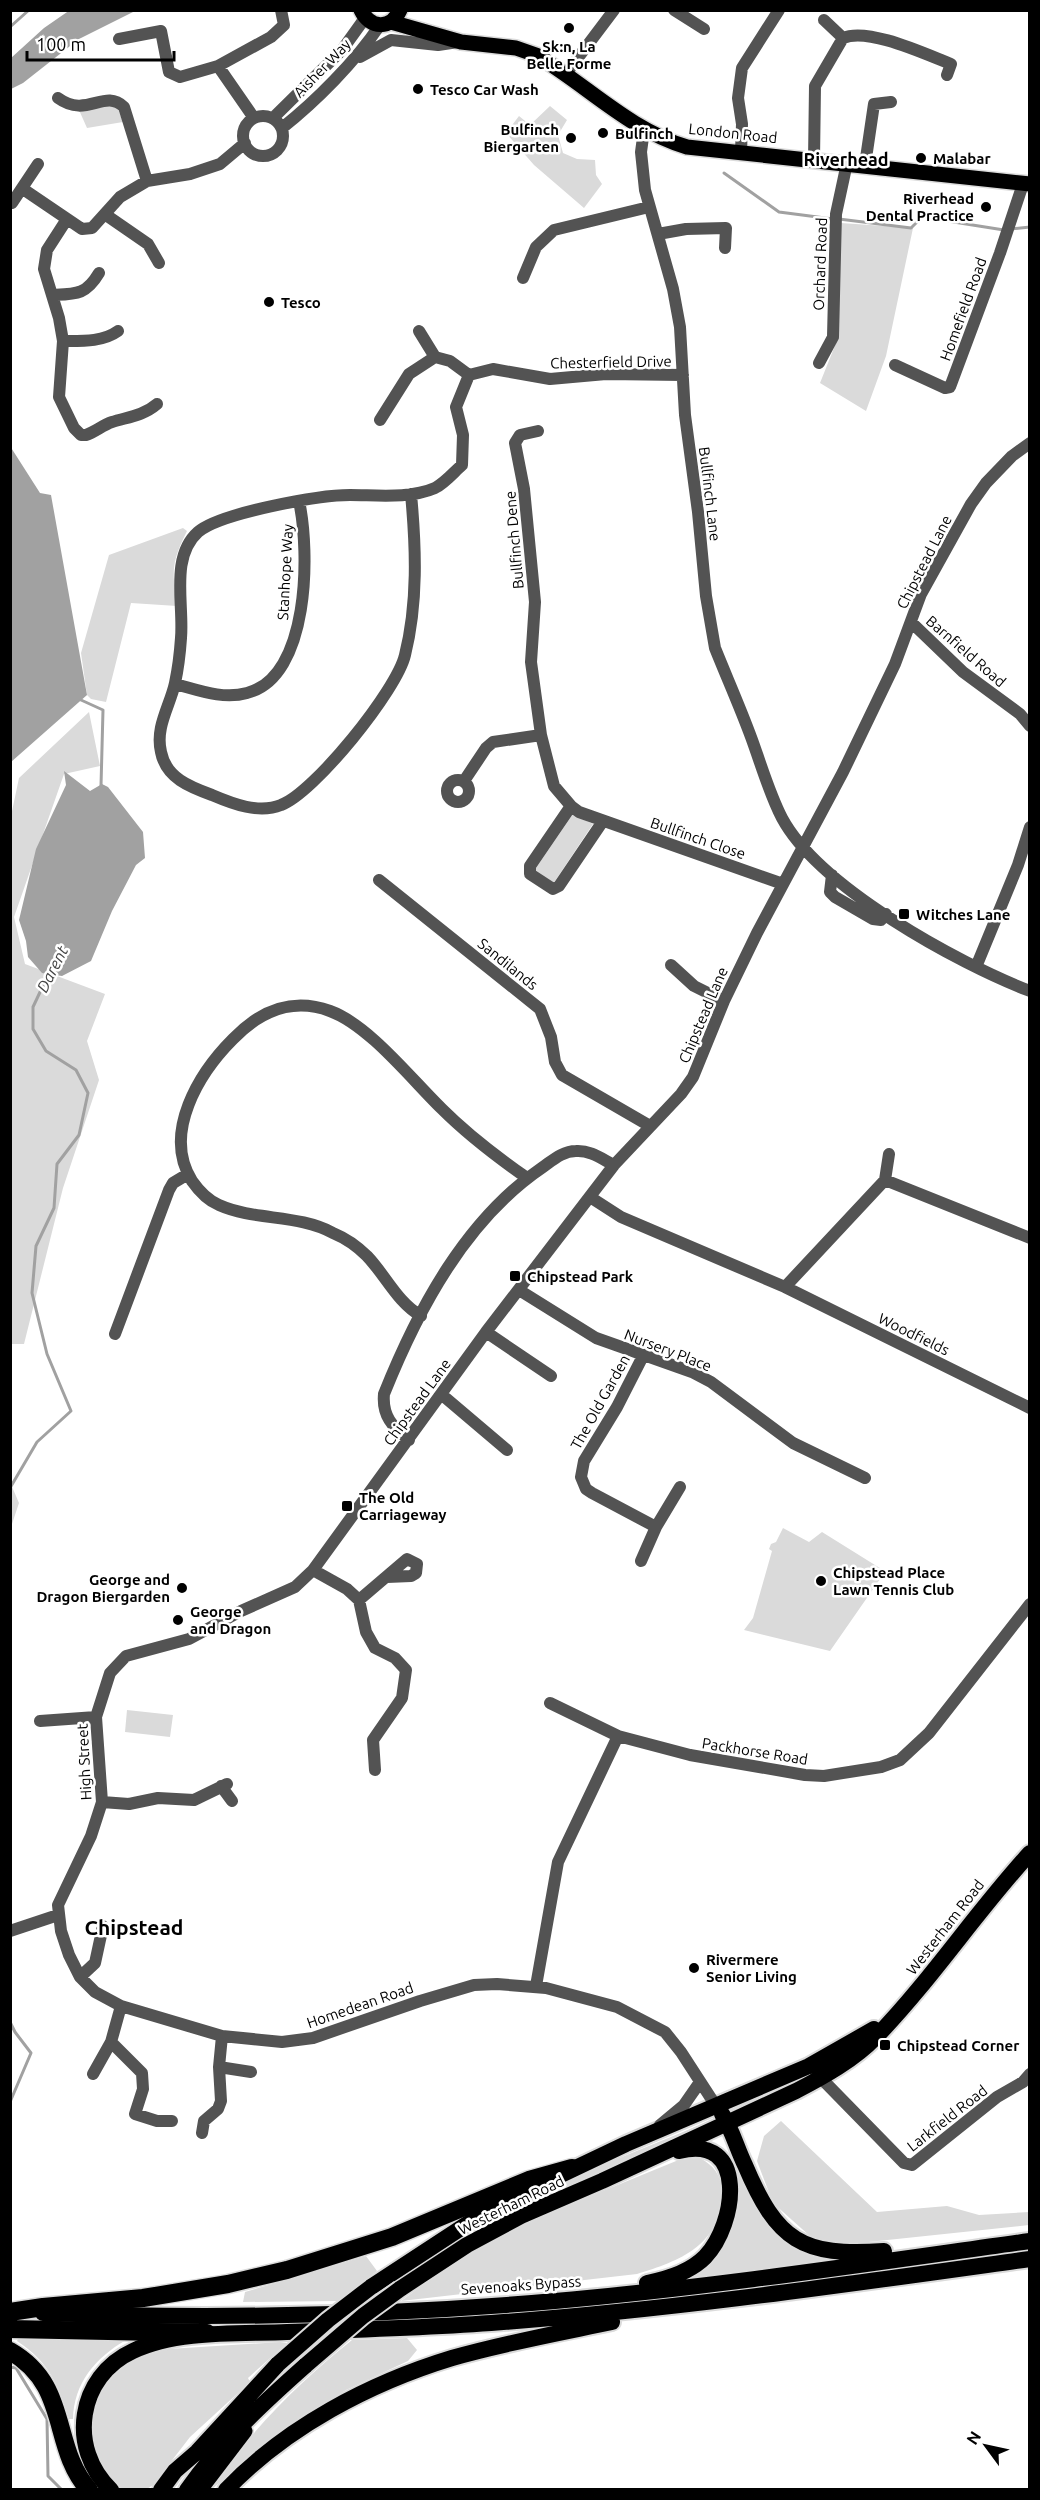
<svg xmlns="http://www.w3.org/2000/svg" width="1040" height="2500" font-family="Ubuntu,sans-serif">
<style>
.green{fill:#dadada}
.water{fill:#a1a1a1}
.lines{fill:none;stroke-linecap:round;stroke-linejoin:round}
.stream{stroke:#a1a1a1;stroke-width:3}
.primary-casing{stroke:#dbdbdb;stroke-width:18}
.trunk-casing{stroke:#dbdbdb;stroke-width:20}
.motorway-casing{stroke:#dbdbdb;stroke-width:21}
.minor{stroke:#535353;stroke-width:12}
.primary{stroke:#000;stroke-width:15}
.trunk{stroke:#000;stroke-width:16}
.motorway{stroke:#000;stroke-width:18}
.trunk-bridge-casing{stroke:#dbdbdb;stroke-width:20;stroke-linecap:butt}
.trunk-bridge{stroke:#000;stroke-width:16}
.poi-dot{fill:#000;stroke:#fff;stroke-width:2}
.labels{text-anchor:middle;dominant-baseline:central;stroke-width:5;stroke-linejoin:round;paint-order:stroke}
.poi-label{font-size:15px;font-weight:bold;fill:#000;stroke:#fff;text-anchor:start}
.street-label{font-size:15px;fill:#000;stroke:#fff}
.water-label{font-size:16px;font-style:italic;fill:#424242;stroke:#fff}
.quarter-label{font-size:18px;font-weight:bold;fill:#000;stroke:#fff}
.district-label{font-size:21px;font-weight:bold;fill:#000;stroke:#fff}
</style>
<rect width="100%" height="100%" fill="#fff"/>
<path class="green" d="M115 101 123 122 87 128 79 110Z
M550 106 567 120 558 135 563 153 577 159 595 160 596 175 602 184 584 208 534 165 506 133 519 116 530 125Z
M841 223 913 228 886 356 866 411 820 383 838 338Z
M183 528 187 531C171 563 172 571 177 606L131 603 106 702 91 699 87 695 81 653 109 555Z
M89 712 100 766 64 774 14 917 25 964 105 994 87 1041 99 1080 63 1188 24 1344H11V816L19 778Z
M573 814 593 824 553 884 534 871Z
M10 1482 19 1503 11 1527H10Z
M783 1528 809 1542 822 1532 883 1570 887 1569 830 1651 744 1630 753 1618 772 1551 769 1549 771 1544 776 1542Z
M127 1710 173 1715 170 1737 125 1732Z
M781 2121 877 2212 947 2206 979 2215 1029 2212V2225L840 2245 811 2237 773 2203 757 2161 764 2136Z
M705 2123 707 2126 515 2212 399 2282H390L502 2209 568 2179Z
M700 2158C714 2166 721 2174 721 2191 723 2244 681 2261 637 2274L401 2301 457 2260 515 2227 681 2159Z
M733 2160C760 2219 773 2250 841 2261L677 2281C731 2250 747 2224 733 2160Z
M366 2256 377 2271 338 2301 243 2302 245 2292Z
M19 2337 126 2340C95 2358 74 2383 73 2419H69C58 2384 49 2362 17 2341Z
M407 2338 417 2350 408 2361 346 2390 300 2419 266 2442 211 2490C248 2433 299 2382 352 2340Z
M280 2342 287 2343 248 2378 250 2382 190 2437 153 2485 147 2489H122C78 2458 83 2394 125 2363 136 2354 154 2351 168 2349Z"/>
<path class="water" d="M70 10 135 11 79 39 23 83 11 89V58L44 28Z
M10 446 40 493 51 495 87 695 11 762Z
M64 771 90 791 102 784 108 787 143 832 145 858 136 865 112 911 91 961 62 976 42 973 28 957 26 941 19 920 36 849 66 785Z"/>
<g class="lines">
<path class="stream" d="M10 27 29 10
M724 173 779 212 833 219
M839 219 911 228 922 217 1004 230
M1010 229 1030 227
M81 700 103 710 101 786
M10 1488 37 1442 71 1411 47 1354 32 1293 36 1246 54 1208 57 1164 79 1135 88 1093 76 1070 46 1051 33 1029V1007L49 973
M10 2022 15 2032 31 2053 10 2102
M10 2367 16 2368 47 2419 48 2476 62 2490"/>
<defs>
<path id="primary" d="M361 10C370 29 391 30 400 10
M391 22 461 42 516 48 536 55C587 85 629 130 687 147L1030 184
M200 2490 245 2431"/>
<path id="trunk" d="M722 2114C732 2129 737 2149 745 2165 777 2241 802 2257 884 2251
M647 2283C668 2279 690 2272 705 2257 737 2224 748 2133 679 2151
M371 2287 484 2213 506 2201 626 2144 809 2066 874 2029
M400 2289 467 2245 521 2216 602 2181 796 2091C823 2077 854 2060 876 2037 932 1979 976 1912 1030 1853
M43 2313C213 2319 385 2316 555 2301 714 2287 872 2263 1030 2241
M111 2490C67 2448 78 2376 133 2351 177 2330 239 2334 287 2332 355 2330 423 2328 491 2323 671 2310 850 2284 1030 2259
M161 2490 175 2471 197 2452 278 2364
M187 2490C221 2442 262 2404 306 2365
M226 2490C286 2427 370 2383 452 2358 504 2343 559 2333 612 2322"/>
<path id="motorway" d="M10 2312 43 2307 143 2298 228 2284 287 2270 392 2237 529 2180 572 2168
M10 2329 207 2333
M10 2351C71 2386 50 2446 89 2490"/>
</defs>
<use href="#primary" class="primary-casing"/>
<use href="#trunk" class="trunk-casing"/>
<use href="#motorway" class="motorway-casing"/>
<path class="minor" d="M674 10 704 29
M824 20 843 38
M119 39 161 31 169 72 180 77 218 66 254 118
M360 57 391 40 438 45 458 42
M218 66 271 37 284 25 281 10
M565 75 614 10
M58 98C87 119 104 88 124 107L147 181
M243 136a20 20 0 1 1 40 0a20 20 0 1 1-40 0Z
M273 118 342 50 365 18
M282 128C316 101 355 62 380 25
M644 130 641 152 645 190 673 289 680 327 685 415 698 512 706 596 715 648C727 678 740 707 751 737 761 764 769 793 782 818 819 887 957 963 1030 991
M741 152 742 124 738 98 742 68 779 10
M814 160 815 86 843 38C868 27 925 54 951 64L947 75
M865 165 874 104 891 102
M23 189 82 229 92 228 120 197 147 181 190 174 220 164 245 143
M12 203 38 164
M106 215 148 244 159 263
M67 219 47 250 44 269 59 318 63 341 59 397 74 428 81 435H86C95 432 103 425 112 422 128 417 143 416 157 404
M658 234 686 229 726 228 725 248
M523 278 536 247 554 230 649 207
M52 295C76 294 86 295 99 273
M419 331 435 357 450 361 469 375
M63 341C82 341 103 342 118 331
M819 363 833 337 836 214 847 163
M895 365 945 388 950 387 1000 253 1023 184
M380 420 409 374 435 357
M538 431 520 435 515 443 524 489 535 602 531 662 541 735 554 786 571 806 579 812 783 884
M411 494C416 548 418 603 405 655 397 690 314 793 281 805 259 814 233 804 212 795 190 787 166 778 161 752 155 727 170 706 175 683 178 669 180 653 181 638 184 604 170 557 198 532 220 513 319 495 350 495 376 495 410 499 435 488 445 483 454 472 462 465L463 435 456 407 469 375 493 369 550 379 606 374 683 375
M911 622 963 672 1020 714 1030 726
M175 684C198 690 223 700 247 693 310 677 310 552 299 501
M447 791a11 11 0 1 1 22 0a11 11 0 1 1-22 0Z
M464 781 486 748 493 742 541 735
M571 806 530 866V874L553 889 559 886 603 821
M832 875 830 892 835 897 873 919 881 920 886 914
M379 880 540 1009 551 1037 555 1062 562 1075 650 1126
M671 965 694 986 724 1001
M976 967 1018 865 1030 827
M885 1180 889 1154
M590 1197 621 1217 785 1287 885 1180 1030 1238
M785 1287 1030 1408
M519 1290 596 1338 692 1372 711 1382 793 1443 865 1478
M421 1316C397 1302 386 1276 367 1256 358 1247 345 1238 333 1233 298 1214 255 1221 219 1205 207 1200 199 1191 192 1181 162 1133 199 1073 233 1039 260 1011 292 997 330 1011 369 1025 412 1080 442 1109 468 1135 497 1157 527 1178
M486 1332 551 1376
M115 1334 169 1190 173 1183 188 1174
M643 1356 617 1407 584 1461 581 1477 586 1489 592 1493 656 1527
M441 1394 507 1450
M409 1440C392 1427 382 1415 384 1394 418 1309 466 1219 543 1167 553 1160 563 1151 576 1151 590 1150 602 1159 614 1165
M641 1561 656 1527 680 1487
M313 1570 347 1589 359 1600 366 1632 375 1648 395 1658 406 1670 402 1698 373 1740 375 1770
M359 1600 407 1559 417 1564 416 1573 411 1576 387 1577
M550 1703 618 1736
M40 1721 96 1717
M221 1786 232 1801
M102 1802 129 1804 158 1798 194 1800 227 1784
M10 1931 58 1915
M80 1977 95 1963 103 1926
M536 1986 558 1862 618 1736 690 1755 805 1775 824 1776 881 1767 900 1760 929 1733 1030 1604
M121 2006 111 2042 142 2073 143 2089 135 2114 157 2121H172
M219 2067 251 2072
M816 2073 904 2163 912 2165 997 2097 1023 2082 1030 2074
M93 2074 111 2042
M716 2106 681 2052 665 2032 617 2007 546 1988 497 1984 474 1985 420 2001 313 2038 282 2042 222 2036 121 2006 95 1992 80 1977 69 1955 61 1931 58 1905 91 1836 102 1802 96 1717 110 1673 126 1656 189 1639 241 1611 295 1587 313 1570 486 1332 614 1165 681 1094 693 1077 724 1001 757 933 843 772 895 664 921 594 971 504 986 483 1012 456 1030 443
M660 2125 684 2105 700 2082
M202 2133 204 2121 218 2109 221 2101 219 2067 222 2036"/>
<use href="#primary" class="primary"/>
<use href="#trunk" class="trunk"/>
<use href="#motorway" class="motorway"/>
<defs>
<path id="trunk-bridge" d="M278 2364 328 2320 371 2287
M306 2365 363 2316 400 2289"/>
</defs>
<use href="#trunk-bridge" class="trunk-bridge-casing"/>
<use href="#trunk-bridge" class="trunk-bridge"/>
</g>
<g class="poi-dot">
<circle cx="569" cy="28" r="6"/>
<circle cx="418" cy="89" r="6"/>
<circle cx="603" cy="133" r="6"/>
<circle cx="571" cy="138" r="6"/>
<circle cx="921" cy="158" r="6"/>
<circle cx="986" cy="207" r="6"/>
<circle cx="269" cy="302" r="6"/>
<rect x="898" y="908" width="12" height="12" rx="3"/>
<rect x="509" y="1270" width="12" height="12" rx="3"/>
<rect x="341" y="1500" width="12" height="12" rx="3"/>
<circle cx="821" cy="1581" r="6"/>
<circle cx="182" cy="1588" r="6"/>
<circle cx="178" cy="1620" r="6"/>
<circle cx="694" cy="1968" r="6"/>
<rect x="879" y="2039" width="12" height="12" rx="3"/>
</g>
<g class="labels">
<g class="poi-label">
<text x="569" y="46" text-anchor="middle">Sk:n, La<tspan x="569" dy="17">Belle Forme</tspan></text>
<text x="430" y="89">Tesco Car Wash</text>
<text x="559" y="129" text-anchor="end">Bulfinch<tspan x="559" dy="17">Biergarten</tspan></text>
<text x="615" y="133">Bulfinch</text>
<text x="933" y="158">Malabar</text>
<text x="974" y="198" text-anchor="end">Riverhead<tspan x="974" dy="17">Dental Practice</tspan></text>
<text x="281" y="302">Tesco</text>
<text x="916" y="914">Witches Lane</text>
<text x="527" y="1276">Chipstead Park</text>
<text x="359" y="1497">The Old<tspan x="359" dy="17">Carriageway</tspan></text>
<text x="833" y="1572">Chipstead Place<tspan x="833" dy="17">Lawn Tennis Club</tspan></text>
<text x="170" y="1579" text-anchor="end">George and<tspan x="170" dy="17">Dragon Biergarden</tspan></text>
<text x="190" y="1611">George<tspan x="190" dy="17">and Dragon</tspan></text>
<text x="706" y="1959">Rivermere<tspan x="706" dy="17">Senior Living</tspan></text>
<text x="897" y="2045">Chipstead Corner</text>
</g>
<g class="street-label">
<text transform="translate(322 68) rotate(-46)">Aisher Way</text>
<text transform="translate(733 133) rotate(6)">London Road</text>
<text transform="translate(820 264) rotate(-88)">Orchard Road</text>
<text transform="translate(963 309) rotate(-70)">Homefield Road</text>
<text transform="translate(611 362) rotate(-1)">Chesterfield Drive</text>
<text transform="translate(710 494) rotate(83)">Bullfinch Lane</text>
<text transform="translate(514 540) rotate(-95)">Bullfinch Dene</text>
<text transform="translate(924 562) rotate(-63)">Chipstead Lane</text>
<text transform="translate(285 572) rotate(-87)">Stanhope Way</text>
<text transform="translate(966 651) rotate(41)">Barnfield Road</text>
<text transform="translate(698 838) rotate(19)">Bullfinch Close</text>
<text transform="translate(508 964) rotate(39)">Sandilands</text>
<text transform="translate(703 1015) rotate(-67)">Chipstead Lane</text>
<text transform="translate(914 1334) rotate(26)">Woodfields</text>
<text transform="translate(668 1350) rotate(21)">Nursery Place</text>
<text transform="translate(417 1402) rotate(-54)">Chipstead Lane</text>
<text transform="translate(600 1402) rotate(-61)">The Old Garden</text>
<text transform="translate(755 1751) rotate(9)">Packhorse Road</text>
<text transform="translate(84 1762) rotate(-93)">High Street</text>
<text transform="translate(945 1927) rotate(-52)">Westerham Road</text>
<text transform="translate(360 2005) rotate(-19)">Homedean Road</text>
<text transform="translate(947 2118) rotate(-38)">Larkfield Road</text>
<text transform="translate(511 2205) rotate(-26)">Westerham Road</text>
<text transform="translate(521 2285) rotate(-4)">Sevenoaks Bypass</text>
</g>
<g class="water-label">
<text transform="translate(52 969) rotate(-63)">Darent</text>
</g>
<g class="quarter-label">
<text x="846" y="159">Riverhead</text>
</g>
<g class="district-label">
<text x="134" y="1927">Chipstead</text>
</g>
</g>
<rect width="1040" height="2500" fill="none" stroke="#000000" stroke-width="24"/>
<g transform="translate(986 2446) rotate(303)" stroke="#ffffff" stroke-width="4.5" paint-order="stroke">
<path d="M0-4.5L10 22L0 15L-10 22Z" fill="#000000"/>
<text y="-9" font-size="16" font-weight="bold" text-anchor="middle" fill="#000000">N</text>
</g>
<path d="M27 51v9h147v-9" fill="none" stroke="#000000" stroke-width="3"/>
<text x="36" y="51" font-size="18" fill="#000000" stroke="#ffffff" stroke-width="4.5" paint-order="stroke">100 m</text>
</svg>
